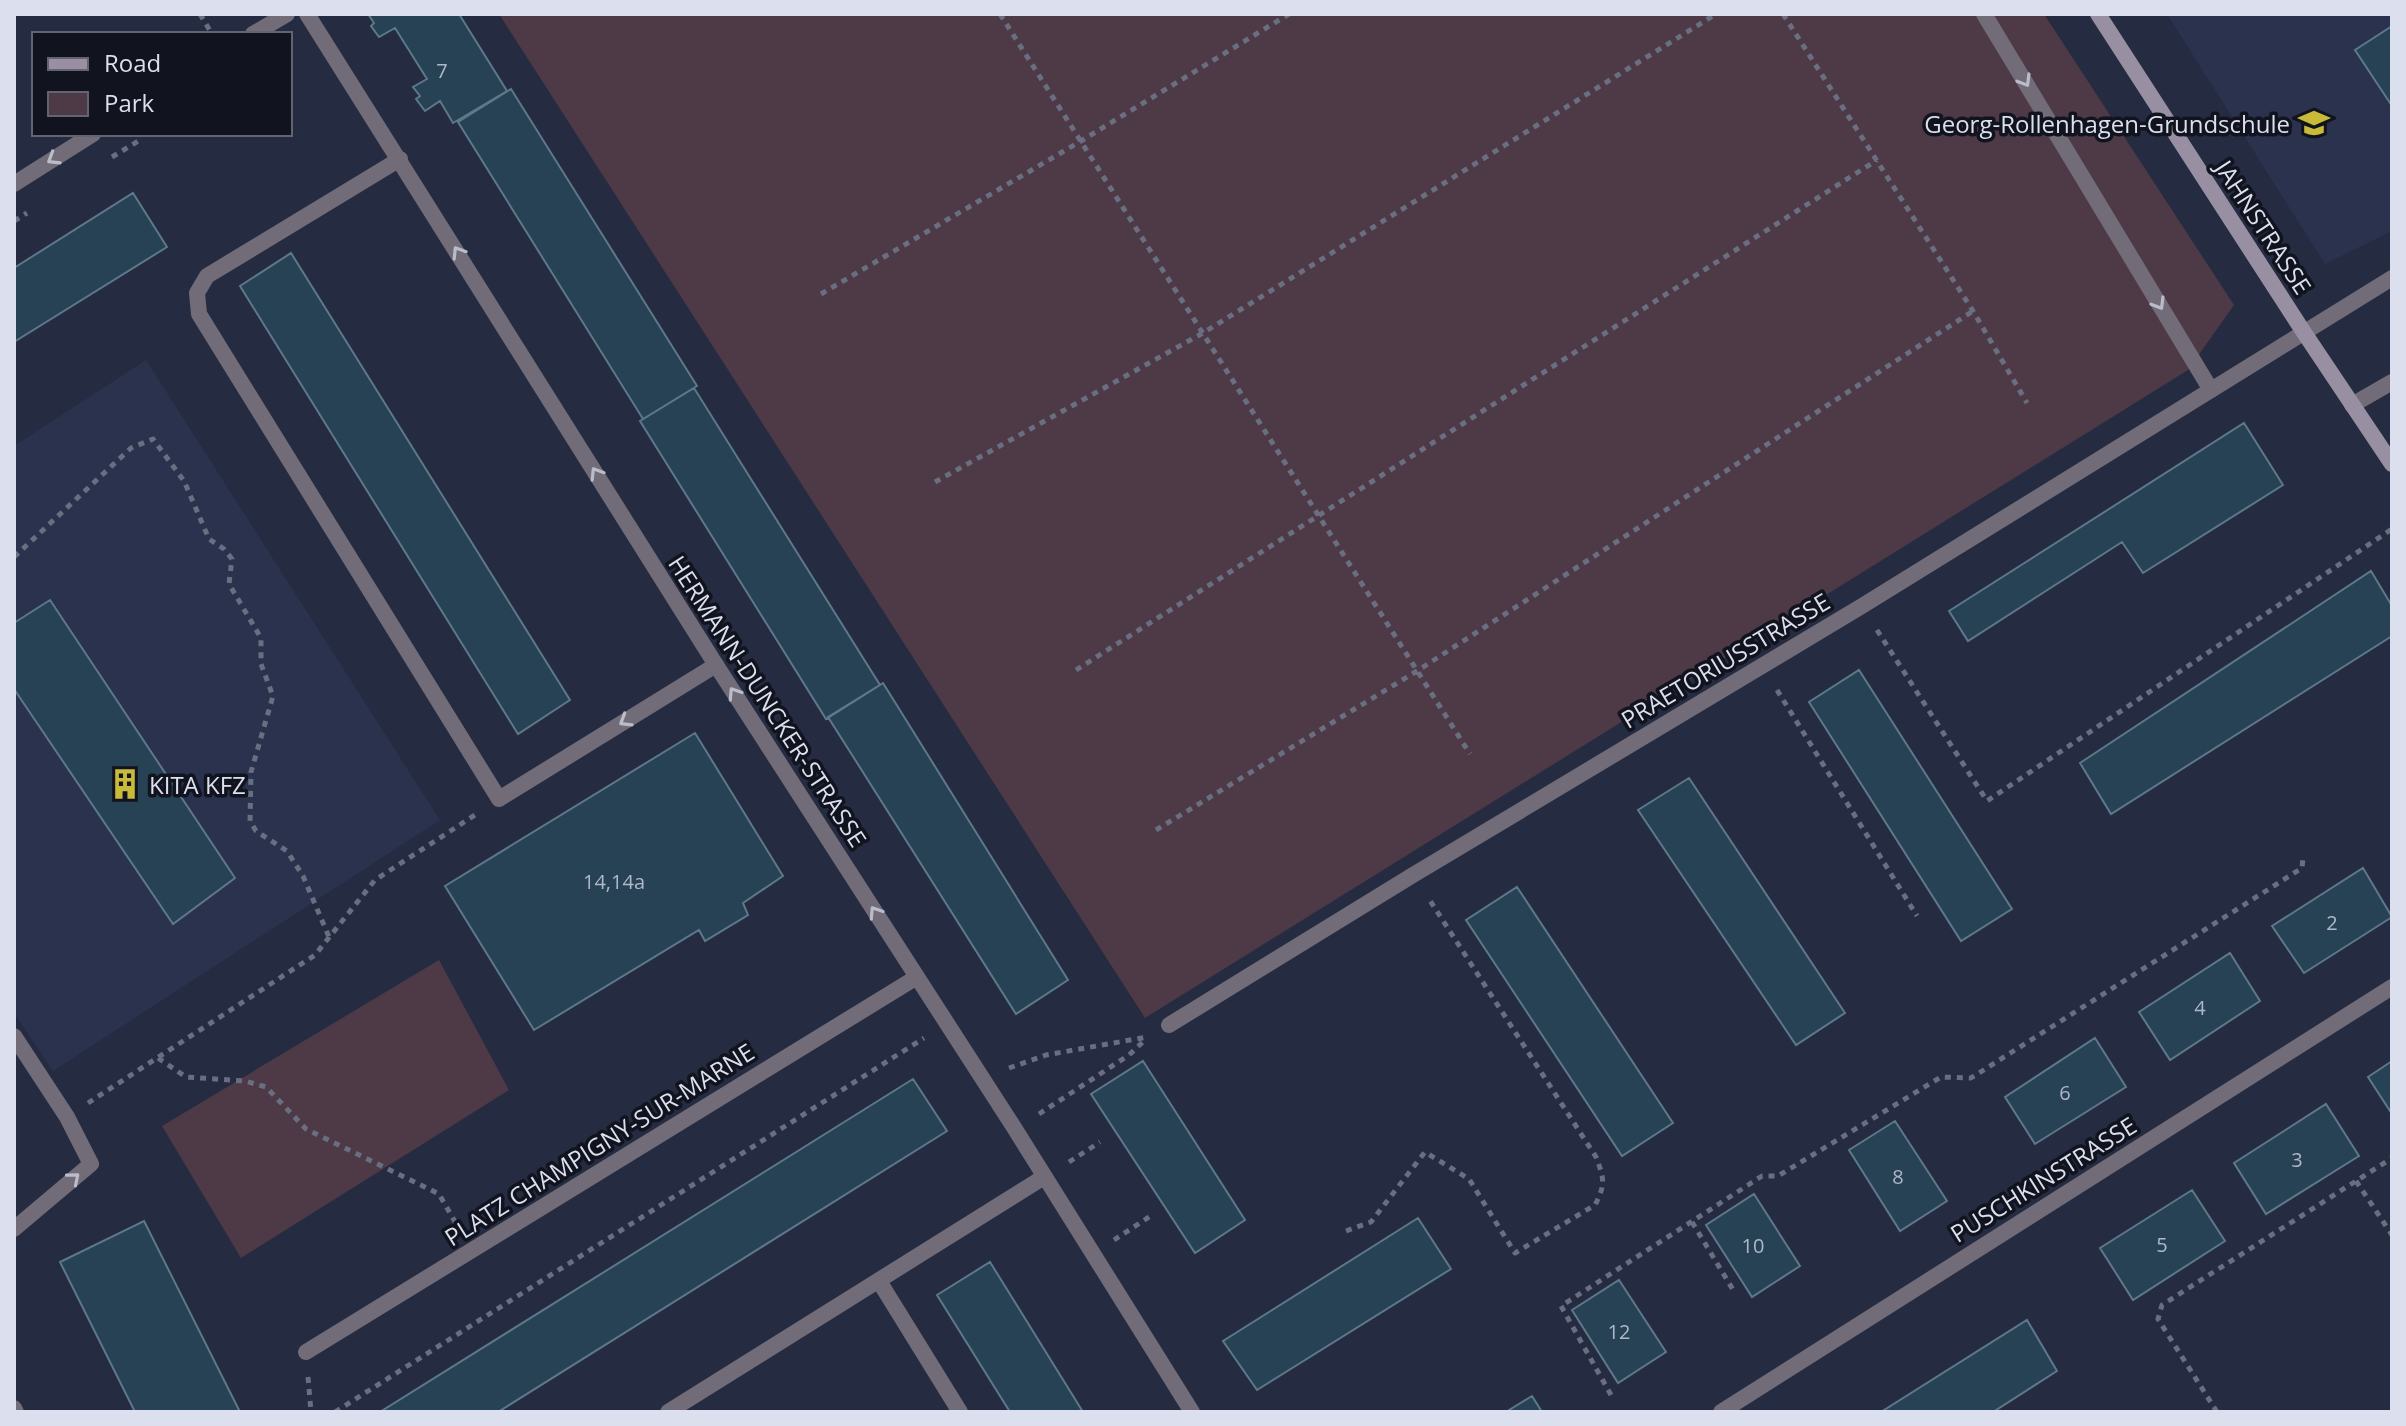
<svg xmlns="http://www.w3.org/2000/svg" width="2406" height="1426" font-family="'Open Sans',sans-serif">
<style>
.built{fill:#2a324e}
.green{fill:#4d3a46}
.building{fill:#274254;stroke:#5d7889;stroke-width:2}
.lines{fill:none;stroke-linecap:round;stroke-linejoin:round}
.path{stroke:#696e81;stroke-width:5;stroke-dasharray:6 6;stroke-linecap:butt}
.lane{stroke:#716c77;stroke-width:16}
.street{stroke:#716c77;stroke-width:16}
.secondary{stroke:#9890a2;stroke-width:16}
.oneway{stroke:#bbbcca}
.labels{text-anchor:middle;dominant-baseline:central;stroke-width:7;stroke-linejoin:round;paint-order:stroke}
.number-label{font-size:20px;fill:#aeb8c8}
.poi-label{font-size:24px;fill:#dbdfee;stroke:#11141e;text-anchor:end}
.street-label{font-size:24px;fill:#dbdfee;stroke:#11141e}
</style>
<rect width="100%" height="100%" fill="#252b41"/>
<path class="built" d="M2167 14H2392V231L2325 264Z
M146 360 440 820 53 1071 14 1013V446Z"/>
<path class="green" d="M499 14H2044L2234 305 2188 370 1145 1018Z
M439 960 509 1090 241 1258 162 1126Z"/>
<path class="building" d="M368 14H459L507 91 453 123 440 101 425 111 416 99 420 96 413 87 427 79 395 28 379 37 371 26 374 23Z
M2392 26V106L2355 50Z
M511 89 697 386 643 419 458 122Z
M133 193 167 247 14 342V268Z
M291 253 570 700 518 734 240 286Z
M694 388 880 685 826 719 640 421Z
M2244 423 2283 485 2143 573 2122 542 1968 641 1949 611Z
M2371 571 2392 606V636L2111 814 2080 763Z
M50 600 235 878 173 924 14 689V623Z
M1859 670 2012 909 1961 941 1809 702Z
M883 683 1068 980 1016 1014 828 717Z
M695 733 783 876 743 903 748 915 705 941 699 930 534 1030 445 886Z
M1689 778 1845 1013 1796 1045 1638 810Z
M2363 868 2392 917 2304 973 2272 926Z
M1517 887 1673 1123 1622 1156 1466 920Z
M2230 953 2260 1001 2170 1060 2139 1012Z
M2095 1038 2126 1087 2035 1144 2005 1097Z
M1143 1061 1245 1220 1195 1253 1091 1094Z
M2392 1061V1114L2368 1077Z
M913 1079 947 1131 498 1412H380Z
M2326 1104 2359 1156 2266 1214 2234 1163Z
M1895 1121 1947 1201 1900 1231 1849 1150Z
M2192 1190 2225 1241 2133 1300 2100 1248Z
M1754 1194 1800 1266 1752 1297 1706 1225Z
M1418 1218 1451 1269 1257 1390 1223 1341Z
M144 1221 240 1412H135L60 1262Z
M990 1262 1083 1412H1010L937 1295Z
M1619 1280 1666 1352 1618 1383 1572 1310Z
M2027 1320 2057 1371 1993 1412H1881Z
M1532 1396 1542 1412H1506Z"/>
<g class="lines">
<path class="path" d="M200 14 212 34
M1000 14 1470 754
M1783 14 1973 311 2027 403
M112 157 140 140
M14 221 27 213
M821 294 1081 141 1289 14
M935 482 1203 333 1716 14
M14 557 131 448 153 439 184 481 209 539 224 549 232 559 229 584 261 638V664L273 696 251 772 250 821 256 831 287 851 303 876 329 937
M1877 630 1987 801 2392 529
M1076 670 1877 160
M1777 690 1917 916
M1156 830 1417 671 1973 311
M158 1058 186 1077 245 1081 266 1087 306 1129 439 1194 458 1227
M1009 1068 1046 1055 1147 1037
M88 1103 315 955 375 880 475 815
M1039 1114 1129 1055 1146 1039
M1069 1162 1100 1142
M2356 1181 2392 1235
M1692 1222 1735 1293
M1346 1231 1371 1222 1425 1152 1469 1179 1515 1253 1595 1205C1606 1184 1604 1178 1596 1157L1429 899
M1114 1240 1152 1215
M308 1377 311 1412
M1611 1395 1561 1306 1762 1176H1778L1941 1077 1971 1078 2302 868 2303 858
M335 1412 924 1038
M2217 1412 2158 1319 2162 1305 2392 1158"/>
<path class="lane" d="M1984 14 2211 390
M400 159 207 276 197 293 199 314 499 799 716 665
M2352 405 2392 382
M14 1036 67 1117 91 1164 14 1229
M879 1281 960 1412
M668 1412 1044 1177"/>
<path class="street" d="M307 14 716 665 1015 1129 1192 1412
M253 34 287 14
M14 184 93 134
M1169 1025 1413 875 1862 606 2392 278
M306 1352 917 977
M14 1408 16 1412
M1721 1412 2392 987"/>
<path class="secondary" d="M2098 14 2303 331 2392 464"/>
</g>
<defs><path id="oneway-chevron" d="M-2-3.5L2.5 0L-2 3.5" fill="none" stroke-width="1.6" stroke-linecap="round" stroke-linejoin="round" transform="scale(2)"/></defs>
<g class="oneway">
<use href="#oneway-chevron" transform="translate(2025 81) rotate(59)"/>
<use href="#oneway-chevron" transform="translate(53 159) rotate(148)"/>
<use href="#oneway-chevron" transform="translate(458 252) rotate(-122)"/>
<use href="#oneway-chevron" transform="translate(2159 304) rotate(59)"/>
<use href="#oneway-chevron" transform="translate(596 473) rotate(-122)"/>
<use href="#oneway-chevron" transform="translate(734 693) rotate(-123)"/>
<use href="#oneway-chevron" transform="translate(625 721) rotate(148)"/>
<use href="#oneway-chevron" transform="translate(875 912) rotate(-123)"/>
<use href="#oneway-chevron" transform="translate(74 1178) rotate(-40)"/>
</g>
<defs>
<symbol id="school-bare" viewBox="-9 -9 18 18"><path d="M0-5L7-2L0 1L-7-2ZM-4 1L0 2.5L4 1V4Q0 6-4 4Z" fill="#caba3a" stroke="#11141e" stroke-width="2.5" paint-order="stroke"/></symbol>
<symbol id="building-bare" viewBox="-9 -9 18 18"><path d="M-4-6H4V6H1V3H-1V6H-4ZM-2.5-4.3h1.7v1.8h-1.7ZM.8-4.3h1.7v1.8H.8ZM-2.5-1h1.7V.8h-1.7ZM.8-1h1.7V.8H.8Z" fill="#caba3a" stroke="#11141e" stroke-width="2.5" paint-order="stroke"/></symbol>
</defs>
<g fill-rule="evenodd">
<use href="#school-bare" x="2292" y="101" width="44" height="44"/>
<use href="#building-bare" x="103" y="762" width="44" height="44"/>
</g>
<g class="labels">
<g class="number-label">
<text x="442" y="70">7</text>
<text x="614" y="881">14,14a</text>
<text x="2332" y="922">2</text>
<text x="2200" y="1007">4</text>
<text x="2065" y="1092">6</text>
<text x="2297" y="1159">3</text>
<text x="1898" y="1176">8</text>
<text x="2162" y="1244">5</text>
<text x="1753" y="1245">10</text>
<text x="1619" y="1331">12</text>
</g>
<g class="poi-label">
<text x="2290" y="123">Georg-Rollenhagen-Grundschule</text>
<text x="149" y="784" text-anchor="start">KITA KFZ</text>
</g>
<g class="street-label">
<text transform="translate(2264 227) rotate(57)">JAHNSTRASSE</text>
<text transform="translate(1725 660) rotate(-31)">PRAETORIUSSTRASSE</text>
<text transform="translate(768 701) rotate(57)">HERMANN-DUNCKER-STRASSE</text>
<text transform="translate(599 1144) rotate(-32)">PLATZ CHAMPIGNY-SUR-MARNE</text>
<text transform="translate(2043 1179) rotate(-32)">PUSCHKINSTRASSE</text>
</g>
</g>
<rect width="2406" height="1426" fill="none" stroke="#dbdfee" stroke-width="32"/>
<rect x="32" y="32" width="260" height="104" fill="#11141e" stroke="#626571" stroke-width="2"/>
<rect x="48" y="58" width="40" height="12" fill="#9890a2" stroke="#626571" stroke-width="2"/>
<text x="104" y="72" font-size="24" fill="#dbdfee">Road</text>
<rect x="48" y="92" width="40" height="24" fill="#4d3a46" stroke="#626571" stroke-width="2"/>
<text x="104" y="112" font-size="24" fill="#dbdfee">Park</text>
</svg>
